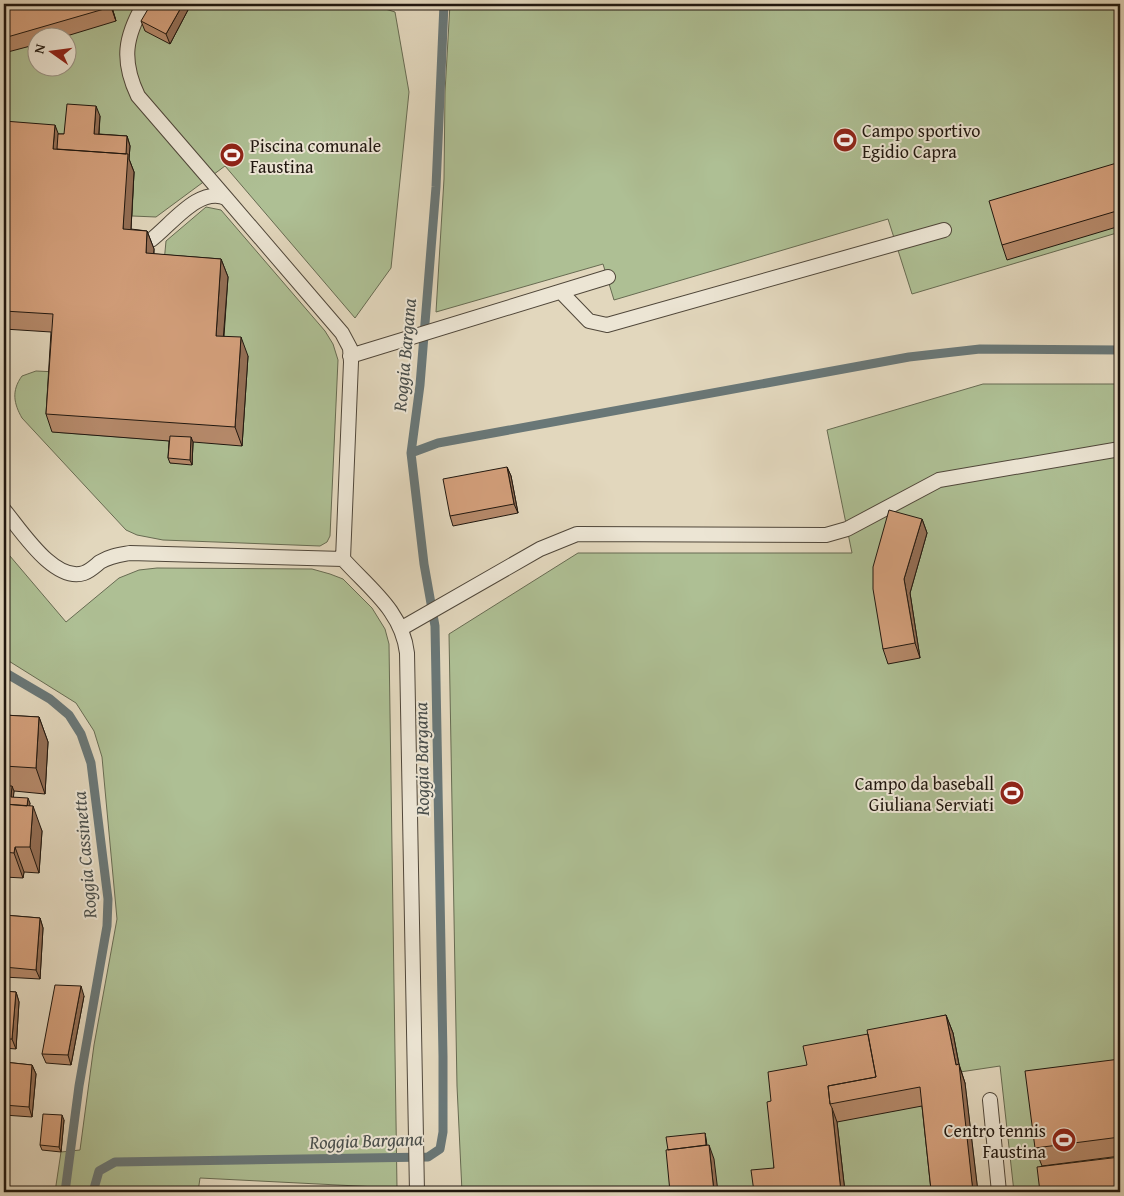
<svg xmlns="http://www.w3.org/2000/svg" width="1124" height="1196" font-family="'Gentium Book Plus',serif">
<style>
.green{fill:#aebf94;stroke:#676b52;fill-rule:evenodd}
.lines{fill:none;stroke-linecap:round;stroke-linejoin:round}
.stream{stroke:#697777;stroke-width:9}
.service-casing{stroke:#50473a;stroke-width:16}
.service{stroke:#ece5d4;stroke-width:14}
.wall{fill:#b5896a;stroke:#20170f}
.shaded-wall{fill:#946f56;stroke:#20170f}
.building{fill:#d39f7b;stroke:#20170f}
.labels{text-anchor:middle;dominant-baseline:central;stroke-width:4;stroke-linejoin:round;paint-order:stroke}
.poi-label{font-size:18px;fill:#20170f;stroke:#ece5d4;text-anchor:start}
.water-label{font-size:19px;font-style:italic;fill:#4a4f4c;stroke:#ece5d4}
</style>
<rect width="100%" height="100%" fill="#e2d7bd"/>
<filter id="stains"><feTurbulence type="fractalNoise" baseFrequency=".004" numOctaves="4"/><feColorMatrix values="0 0 0 0 .2 0 0 0 0 .09 0 0 0 0 .02 0 0 0 .5 -.17"/></filter>
<radialGradient id="worn" r=".72"><stop offset=".6" stop-color="#630" stop-opacity="0"/><stop offset="1" stop-color="#630" stop-opacity=".3"/></radialGradient>
<path class="green" d="M4 4H380L379 7 395 12 409 92 391 268 355 318 225 166 156 217 132 216 134 172 4 139ZM38 38H68V68H38Z
M450 4H1120V232L912 294 888 219 614 300 603 264 436 312 444 179 445 92Z
M206 207 221 210 325 331 333 344 338 360 330 536 327 542 320 546 163 540 137 535 126 530 22 418C14 404 11 391 22 376L36 371 57 372 53 432 172 441 170 463 192 464 193 442 222 354 163 273 166 241Z
M983 384H1120V1192H1014L1000 1066 960 1072 962 1083H965L978 1192H462L457 1086 449 634 578 553H852L827 430Z
M4 549 66 622 119 578 139 570 157 568 312 569 330 574 343 579 372 608 385 629 389 644 397 1188 200 1178 198 1192H55L61 1152 80 1150 94 1045 117 919 102 757 94 731 76 703 4 658Z"/>
<g class="lines">
<path class="stream" d="M411 453 438 443 909 357 980 349 1120 350
M4 672 50 699 69 715 81 734 91 763 108 899 107 926 79 1086 65 1192
M93 1192 99 1171 115 1162 428 1157 440 1149 443 1132V1056L435 626 424 564 411 453 420 385 436 187 444 4"/>
<defs>
<path id="service" d="M144 4C125 37 121 60 138 96L226 198
M151 240C172 224 199 186 226 198L342 333 350 348 351 362 343 559
M561 292 589 321 607 325 944 230
M350 356 608 277
M4 510C21 530 54 583 84 573 90 571 95 566 100 562 110 556 119 555 130 553L343 559C370 589 402 611 407 653L417 1192
M402 628 540 549 577 534 826 535 847 529 939 480 1120 449
M990 1100 999 1192"/>
</defs>
<use href="#service" class="service-casing"/>
<use href="#service" class="service"/>
</g>
<path class="wall" d="M4 4H111L116 21 60 38H38V44L4 53Z
M189 8 170 44 145 31 141 21Z
M100 116 99 134 127 136 130 146 129 159 134 172 131 229 147 231 154 249V254L221 259 228 277 224 336 248 356 242 446 193 442 192 465 170 463 168 458 169 441 52 432 46 414 51 332 4 329V121L58 134H64Z
M1120 162V226L1007 260 1002 245Z
M507 467 511 476 518 513 453 526 450 516Z
M922 519 927 533 910 593 920 658 888 664 883 649Z
M4 715 39 717 48 742 45 794 14 791 13 797 30 803 29 806 42 831 39 873 24 872 23 878 4 877V797H5V791H4Z
M4 915 40 918 43 928 40 979 4 977Z
M4 991 16 992 19 1002 16 1049 4 1048Z
M84 996 71 1065 46 1063 42 1054Z
M946 1015 953 1033 959 1064 965 1083 931 1190 922 1106 837 1122 845 1192H754L774 1168 771 1101 807 1065 868 1034Z
M1120 1059V1156L1042 1166 1035 1148Z
M4 1062 32 1065 36 1074 32 1117 4 1115Z
M64 1120 61 1152 42 1150 40 1145Z"/>
<path class="shaded-wall" d="M110 4H111L116 21Z
M183 4H188L189 8 170 44 166 34Z
M96 106 100 116 98 144 94 134Z
M55 125 62 144 61 158 53 149Z
M127 136 130 146 129 159 134 172 130 247 123 229 125 162Z
M147 231 154 249 152 272 146 253Z
M221 259 228 277 222 354 216 336Z
M241 337 248 356 242 446 235 427Z
M191 437 193 442 192 465 190 460Z
M507 467 511 476 518 513 514 504Z
M922 519 927 533 910 593 920 658 915 643 904 579Z
M39 717 48 742 45 794 36 768Z
M12 786 14 791 13 802 11 797Z
M28 798 30 803 29 817 27 812Z
M33 806 42 831 39 873 30 847Z
M15 847 24 872 23 878 14 853Z
M40 918 43 928 40 979 36 970Z
M81 986 84 996 71 1065 68 1055Z
M16 992 19 1002 16 1049 12 1039Z
M946 1015 953 1033 959 1065 965 1083 978 1192H973L956 1065Z
M32 1065 36 1074 32 1117 29 1107Z
M832 1108 837 1122 845 1192H841Z
M62 1115 64 1120 61 1152 59 1147Z
M705 1133 706 1138 709 1160 707 1155Z
M709 1145 714 1159 718 1192H714Z
M4 1166 6 1172 4 1192Z"/>
<path class="building" d="M4 4H110L111 7 4 38Z
M151 4H183L166 34 141 21Z
M67 104 96 106 94 134 127 136 126 154 57 149 58 134H64Z
M4 121 55 125 53 149 128 154 123 229 147 231 146 253 221 259 216 336 241 337 235 427 46 414 53 314 4 311Z
M1120 162V210L1002 245 989 201Z
M170 436 191 437 190 460 168 458Z
M507 467 514 504 450 516 443 479Z
M889 510 922 519 904 579 915 643 883 649 873 589V567Z
M4 715 39 717 36 768 4 766Z
M5 786H12L11 797 28 798 27 806 4 804V797H5Z
M4 804 33 806 30 847H15L14 853 4 852Z
M4 915 40 918 36 970 4 967Z
M55 985 81 986 68 1055 42 1054Z
M4 991 16 992 12 1039H4Z
M946 1015 956 1065 959 1064 973 1192H909L931 1190 920 1087 830 1104 828 1086 876 1077 867 1030Z
M868 1034 876 1077 828 1086 830 1104 832 1108 841 1192H754L751 1170 774 1168 767 1102 771 1101 768 1072 807 1065 803 1046Z
M1120 1059V1137L1035 1148 1025 1071Z
M4 1062 32 1065 29 1107 4 1105Z
M43 1114 62 1115 59 1147 40 1145Z
M705 1133 706 1145 668 1150 666 1137Z
M709 1145 714 1192H670L666 1150Z
M1120 1157V1192H1040L1037 1167Z"/>
<defs>
<symbol id="stadium-disc" viewBox="-11 -11 22 22"><circle r="9.5" fill="#8f2418" stroke="#ece5d4"/><path d="M0-5a6.5 5 0 1 0 0 10a6.5 5 0 1 0 0-10ZM-3.5-1.8h7v3.6h-7Z" fill="#fff"/></symbol>
</defs>
<g fill-rule="evenodd">
<use href="#stadium-disc" x="831" y="126" width="28" height="28"/>
<use href="#stadium-disc" x="218" y="141" width="28" height="28"/>
<use href="#stadium-disc" x="998" y="779" width="28" height="28"/>
<use href="#stadium-disc" x="1050" y="1126" width="28" height="28"/>
</g>
<g class="labels">
<g class="poi-label">
<text x="862" y="130">Campo sportivo<tspan x="862" dy="21">Egidio Capra</tspan></text>
<text x="250" y="145">Piscina comunale<tspan x="250" dy="21">Faustina</tspan></text>
<text x="994" y="783" text-anchor="end">Campo da baseball<tspan x="994" dy="21">Giuliana Serviati</tspan></text>
<text x="1046" y="1130" text-anchor="end">Centro tennis<tspan x="1046" dy="21">Faustina</tspan></text>
</g>
<g class="water-label">
<text transform="translate(404 355) rotate(-85)">Roggia Bargana</text>
<text transform="translate(421 759) rotate(-91)">Roggia Bargana</text>
<text transform="translate(84 855) rotate(-95)">Roggia Cassinetta</text>
<text transform="translate(366 1140) rotate(-2)">Roggia Bargana</text>
</g>
</g>
<rect width="1124" height="1196" fill="none" stroke="#e2d7bd" stroke-width="20"/>
<rect x="5" y="5" width="1114" height="1186" fill="none" stroke="#20170f" stroke-width="2.5"/>
<rect x="10" y="10" width="1104" height="1176" fill="none" stroke="#20170f"/>
<g transform="translate(52 52) rotate(284)"><circle r="24" fill="#ece5d4" stroke="#9a9385"/>
<path d="M0-4L9 19L0 12L-9 19Z" fill="#8f2418"/>
<text y="-8" font-size="14" font-weight="bold" text-anchor="middle" fill="#20170f">N</text>
</g>
<rect width="100%" height="100%" filter="url(#stains)"/>
<rect width="100%" height="100%" fill="url(#worn)"/>
</svg>
